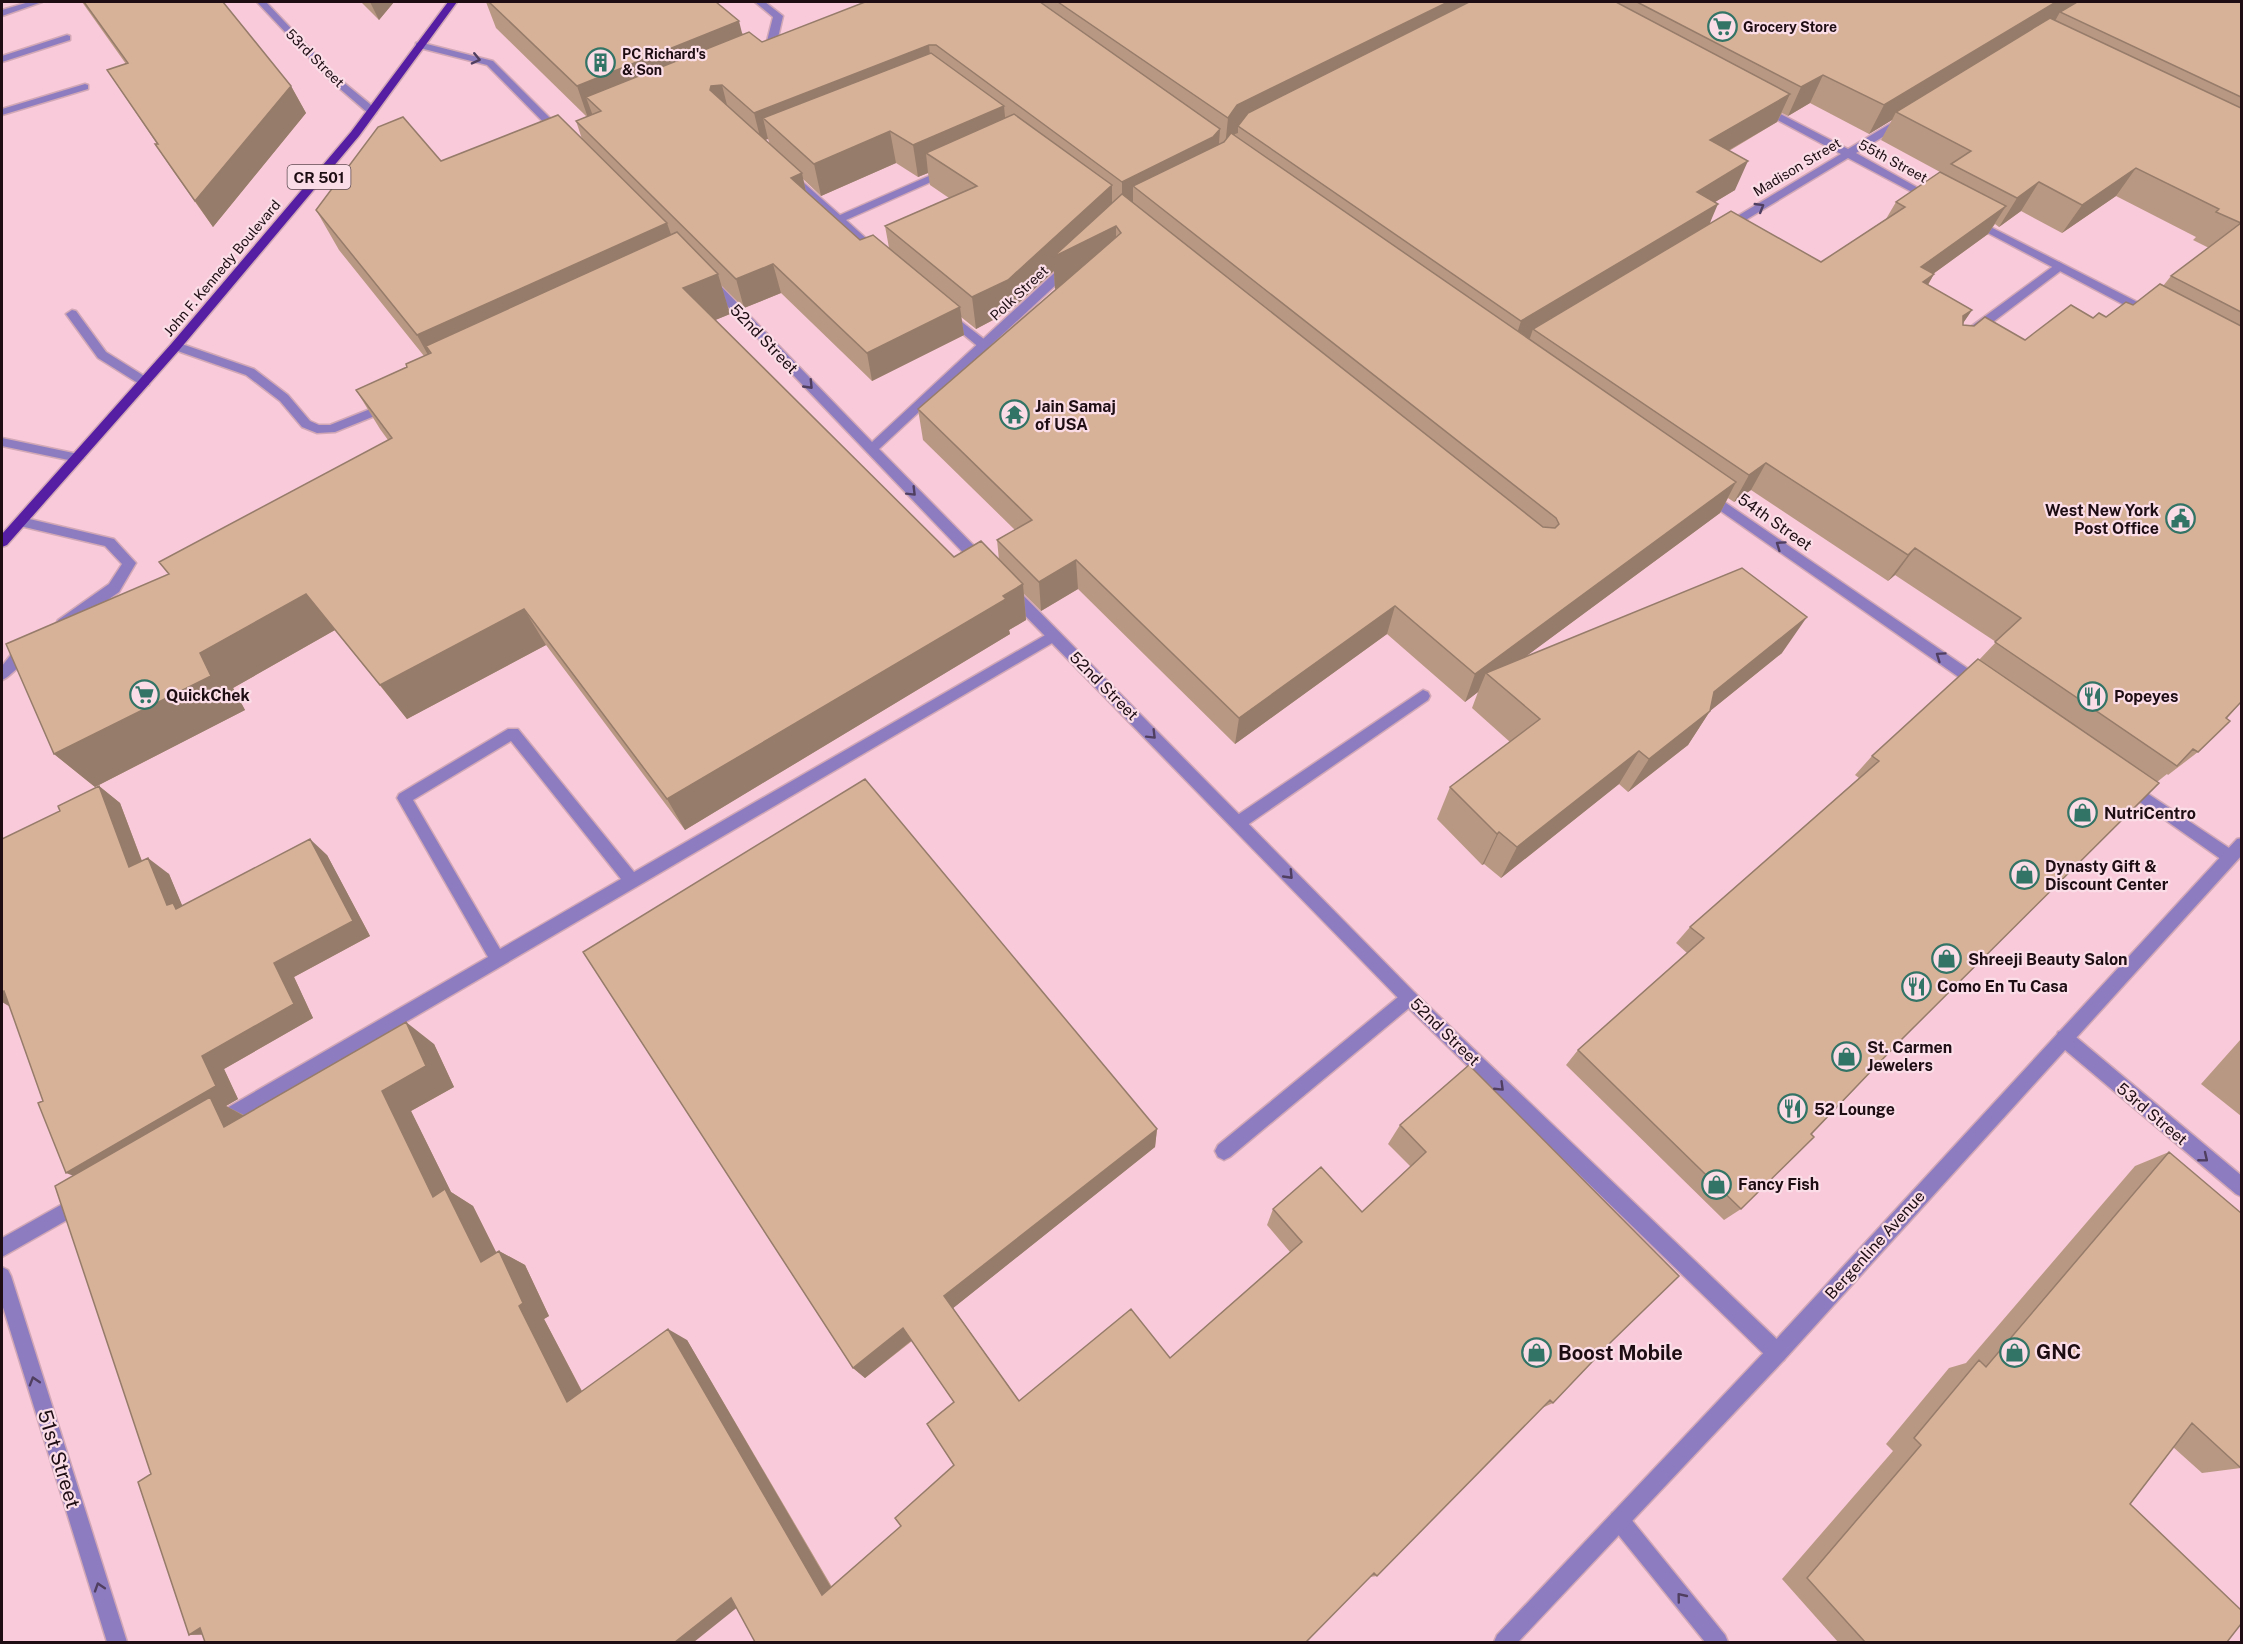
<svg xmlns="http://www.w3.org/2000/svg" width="2243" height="1644" font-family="'Public Sans',sans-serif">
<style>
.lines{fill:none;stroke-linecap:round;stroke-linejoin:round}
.service-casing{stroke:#d2a8b6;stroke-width:3}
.minor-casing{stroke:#d2a8b6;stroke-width:3}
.tertiary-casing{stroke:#d2a8b6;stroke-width:3}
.primary-casing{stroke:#d2a8b6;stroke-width:3}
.service{fill:#8e7cc0;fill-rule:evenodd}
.minor{fill:#8e7cc0;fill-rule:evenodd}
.tertiary{fill:#8e7cc0;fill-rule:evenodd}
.primary{fill:#561ea2;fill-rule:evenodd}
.wall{fill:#b99883;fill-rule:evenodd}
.shaded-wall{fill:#967c6a}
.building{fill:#d7b198;stroke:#967c6a;stroke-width:1.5}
.oneway{stroke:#503f61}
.labels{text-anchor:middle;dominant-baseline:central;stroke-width:4.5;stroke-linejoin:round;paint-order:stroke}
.far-poi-label{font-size:14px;font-weight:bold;fill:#1e0e14;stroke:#fadde7;text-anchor:start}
.far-street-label{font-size:14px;fill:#1e0e14;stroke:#fadde7}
.shield{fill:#fadde7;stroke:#604c53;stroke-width:1.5}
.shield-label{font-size:15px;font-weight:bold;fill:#1e0e14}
.street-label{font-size:16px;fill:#1e0e14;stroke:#fadde7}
.poi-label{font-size:16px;font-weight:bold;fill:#1e0e14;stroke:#fadde7;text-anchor:start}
.near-poi-label{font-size:20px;font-weight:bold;fill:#1e0e14;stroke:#fadde7;text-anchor:start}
.near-street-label{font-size:20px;fill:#1e0e14;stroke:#fadde7}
</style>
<rect width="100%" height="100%" fill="#f9cada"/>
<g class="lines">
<defs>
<path id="service" d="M29 2H42L2 16V10Z
M755 2H765L783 16 777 42 760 56 755 53 767 41 773 17Z
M67 35 70 36V40L2 62V56Z
M85 84 88 85V89L2 115V109Z
M947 168 951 169V173L846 220 880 251V255L876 256 833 222 786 177 795 175 840 215Z
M2059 262 2065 266 2063 269 1977 334H1969V328Z
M72 310 76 311 106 352 149 379V385H141L98 358 66 314Z
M949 312 989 343V349H981L945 319V313Z
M176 342 254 369 288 395 310 421 319 425H330L388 402 394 406 392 409 335 432 317 433 302 427 280 401 246 375 172 349V343Z
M2 438 78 454 84 458 78 462 2 446Z
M21 517 114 539 136 563 119 592 68 628H58L56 624 58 620 109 584 122 564 105 546 16 525 15 522 16 519Z
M1054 630 1061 635 1059 639 225 1128 219 1130 213 1128 210 1122 213 1116 488 957 397 798 399 794 508 729H518L634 872ZM511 741 621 879 500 949 413 800Z
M29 643 36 648C32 654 8 679 2 680V666L13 652Z
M1423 690 1428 692 1430 696 1428 700 1243 828 1238 829 1233 828 1230 823 1233 818Z
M1409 990 1415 993 1417 998 1415 1003 1230 1157 1224 1160 1218 1157 1215 1151 1218 1145 1403 993Z
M82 1193 88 1196 91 1202 88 1208 2 1257V1238Z"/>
<path id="minor" d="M257 2H266L337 77 376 109V113H368L331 81Z
M419 42 493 61 566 134 557 136 487 65 416 47V43Z
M1761 104 1848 149 1898 119H1906V123L1856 153 1936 198 1931 201 1927 200 1848 158 1729 230H1721V226L1841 154 1757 109V105Z
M1973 218 2155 311 2157 314 2151 318 2147 317 1969 223V219Z
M1069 262 1075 266 1073 269 879 449 986 558 988 562 986 566H976L706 284 708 281H716L872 442 1065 263Z
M1707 490 1983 679 1985 683 1983 687H1973L1702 498 1701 495Z
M1011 587 1016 588 1415 993 1784 1346 1786 1353 1784 1360 1777 1362 1770 1360 1403 1003 1006 596 1004 592 1006 588Z
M2129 781 2235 852 2238 857 2235 862 2230 864 2225 862 2124 791 2122 787 2124 783Z
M2064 1030 2070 1032 2242 1176V1197L2236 1194 2058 1044 2056 1038 2058 1032Z
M2 1267 8 1270 11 1276 127 1642H107L2 1304Z
M1619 1510 1626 1513 1725 1635 1728 1642H1705L1612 1527 1609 1520 1612 1513Z"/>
<path id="tertiary" d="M2242 838V855L1784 1360 1518 1642H1494L1497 1635 1770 1346 2237 839Z"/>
<path id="primary" d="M448 2H457L359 136 180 349 7 545 2 547V534L172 343 351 132Z"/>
</defs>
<use href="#service" class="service-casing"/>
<use href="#minor" class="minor-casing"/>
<use href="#tertiary" class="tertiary-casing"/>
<use href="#primary" class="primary-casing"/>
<use href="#service" class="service"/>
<use href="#minor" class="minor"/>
<use href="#tertiary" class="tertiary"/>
<use href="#primary" class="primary"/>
</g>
<path class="wall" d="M82 2H223L291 86 306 113 213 227 173 171 155 144H157L107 70 126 64Z
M361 2H394L379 20Z
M486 2H716L743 34 762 42 865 2H2241V702L2198 752 2168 775 2167 774 2157 782 1900 1041 1741 1209 1724 1220 1566 1065 1578 1050 1687 953 1676 943 1690 927 1859 778 1855 775 1872 756 1979 660 1996 642 1895 575 1888 581 1751 490 1734 502 1728 498 1720 513 1525 657 1782 653 1710 711 1688 745 1628 792 1619 784 1501 878 1484 864 1482 865 1437 819 1450 787 1510 742 1472 708 1478 692 1465 702 1387 634 1235 744 1078 589 1041 611 1024 594 1026 620 1009 630 1010 634 685 830 546 645 407 719 335 630 233 688 245 710 95 787 54 754 169 574 388 440 380 429 356 390 407 367 424 356 339 250 316 210 441 161 582 139 576 121 587 117 496 28ZM1810 103 1869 134 1892 120 1881 140 1940 172 1896 202 1886 219 1821 262 1710 223 1715 202 1735 190 1729 151 1777 122 1782 113 1788 116ZM768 139 770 145 765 140ZM896 163 918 177 928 173 930 185 949 198 885 226 889 248 860 240 806 191 803 179 821 196ZM2116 196 2196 237 2193 240 2209 248 2171 276 2163 286 2133 305 2106 317 2093 318 2025 340 1963 325V323L1972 310 1928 285 1934 274H1933L1988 234 1995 224 1999 227 2021 211 2062 233ZM1054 271 1055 289 1061 286 918 409 923 440 1015 530 997 540 999 560 954 557 715 320 730 314 721 285 744 308 781 293 872 381 964 335 961 317 976 329 1010 311Z
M99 786 120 803 142 861 169 874 182 906 327 855 370 936 294 977 313 1018 224 1069 238 1099 226 1106 244 1115 434 1044 454 1087 411 1111 451 1192 473 1206 496 1252 499 1251 525 1265 549 1316 544 1319 582 1391 687 1340 832 1587 901 1526 954 1465V1402L912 1341 865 1378 853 1368 1157 1129 1155 1147 953 1308 1019 1401 1170 1358 1290 1252 1267 1225 1273 1209 1362 1212 1411 1167 1388 1144 1400 1125 1611 1342 1553 1403 1542 1408 1377 1576 1370 1577 736 1608 151 1474 73 1176 43 1101 10 1007 60 811Z
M2241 1039V1116L2201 1084Z
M2169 1152 2241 1468 2202 1473 2173 1447 2130 1504 2227 1642H1838L1782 1579 1893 1451 1886 1444 1949 1368 1966 1363 2135 1166Z"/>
<path class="shaded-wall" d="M370 2H394L379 20Z
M1448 2H1499L1238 126V133L1235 134 1225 147 1228 118 1237 105Z
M2056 2H2086L2060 12 2055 21 1896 112 1892 120 1869 134 1884 105Z
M739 21 747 53 601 111 586 97 593 116 588 118 577 86Z
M929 45 932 74 763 118 768 139 761 141 754 113Z
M1823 75 1810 103 1788 116 1801 87Z
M722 85 729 113 710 90 711 86Z
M291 86 306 113 213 227 195 201Z
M1790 94 1777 122 1698 168 1710 140Z
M1004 106 1007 138 926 153 928 173 918 177 913 145Z
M1220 129 1218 158 1133 186V205L1122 210V182Z
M890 131 896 163 821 196 814 164Z
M1748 161 1735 190 1685 220 1697 192Z
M2136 168 2116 196 2062 233 2082 205Z
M802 173 808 202 791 178Z
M2039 182 2021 211 1999 227 2017 198Z
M1112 185V217L1116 226V258L1055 289 1054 271 1010 311 976 329 972 297Z
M1718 204 1706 232 1533 329 1530 338 1512 349 1521 321Z
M2006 206 1988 234 1904 295 1921 267Z
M667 223 681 263 426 346 441 374 439 375 417 335Z
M773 264 781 293 744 308 736 279Z
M718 274 730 314 696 328 683 288Z
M1934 274 1917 303 1923 282Z
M960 307 964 335 872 381 867 353Z
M1972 310 1953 338 1963 316Z
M1766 463 1751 490 1734 502 1749 475Z
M1736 482 1720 513 1494 680 1486 673 1478 692 1465 702 1475 674Z
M1915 548 1895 575 1888 581 1908 555Z
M1076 560 1078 589 1041 611 1039 582Z
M1023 584 1026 620 1009 630 1010 634 685 830 667 799Z
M306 594 335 630 233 688 245 710 95 787 54 754 200 653Z
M1395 606 1387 634 1235 744 1239 718Z
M524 609 546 645 407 719 380 685Z
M1807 617 1782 653 1710 711 1688 745 1628 792 1649 759 1714 692Z
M1639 751 1619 784 1501 878 1517 847Z
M99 786 120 803 150 883 129 867Z
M1499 832 1484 864 1482 865 1497 834Z
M310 839 327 855 370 936 294 977 313 1018 224 1069 238 1099 226 1106 246 1117 92 1183 66 1173 274 963Z
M148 858 169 874 185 912 194 918 167 905Z
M4 991 17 1011 2 1002V992Z
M406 1022 434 1044 454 1087 411 1111 451 1192 473 1206 508 1276 481 1262 433 1197 382 1091Z
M1157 1129 1155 1147 952 1309 944 1296Z
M499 1251 525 1265 549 1316 544 1319 592 1411 567 1402 519 1306Z
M903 1328 912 1340 865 1378 853 1368Z
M668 1329 687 1340 836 1596 822 1595Z
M731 1598H749L694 1642H675Z
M200 1628 234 1634 189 1635Z"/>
<path class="building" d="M84 2H223L291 86 195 201 155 144H158L107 70 128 63Z
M489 2H716L739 21 577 86Z
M865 2H1040L1220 129 1213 137 1122 182 936 45H929L754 113 722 85 711 86 710 90 802 173 791 178 860 240 873 235 960 307 867 353 773 264 736 279 576 121 601 111 586 97 749 32 762 42Z
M1058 2H1448L1237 105 1228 118Z
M1469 2H1616L1790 94 1710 140 1748 161 1697 192 1718 204 1521 321 1238 126 1248 113Z
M1637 2H2056L1884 105 1823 75 1801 87Z
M2077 2H2241V97L2060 12Z
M2050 18 2241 108V223L2216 212 2219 209 2136 168 2082 205 2039 182 2017 198 1951 164 1971 151 1896 112Z
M931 53 1004 106 913 145 890 131 814 164 763 118Z
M1014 114 1112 185 1008 280 972 297 885 226 977 186 926 153Z
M558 115 667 223 417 335 316 210 378 127 403 117 441 161Z
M1231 133 1736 482 1475 674 1395 606 1239 718 1076 560 1039 582 997 540 1032 520 918 409 1121 233 1116 226 1053 257 1122 194 1543 527 1555 528 1559 524 1556 518 1133 186 1224 142Z
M1940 172 2006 206 1921 267 1934 274 1923 282 1972 310 1963 316V325L1974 326 1985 317 2025 340 2071 305 2093 318 2099 313 2106 317 2126 302 2133 305 2160 284 2241 326V702L2226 718 2230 721 2198 752 2193 749 2177 766 1995 642 2021 618 1915 548 1908 555 1766 463 1749 475 1533 329 1731 211 1821 262 1905 207 1896 202Z
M2241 223V312L2171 276Z
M677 232 718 274 683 288 954 557 981 541 1023 584 1003 596 1006 599 667 799 524 609 380 685 306 594 200 653 211 676 54 754 6 644 169 574 159 562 392 438 356 390 407 367 406 364 431 353 426 346Z
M1742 568 1807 617 1714 692 1710 711 1649 759 1639 751 1517 847 1499 832 1497 834 1450 787 1540 719 1486 673Z
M1978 659 2159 783 1900 1041 1811 1134 1814 1137 1741 1209 1578 1050 1704 938 1690 927 1879 761 1872 756Z
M865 779 1157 1129 944 1296 1019 1401 1131 1309 1170 1358 1302 1242 1273 1209 1321 1167 1362 1212 1426 1152 1400 1125 1469 1065 1679 1276 1611 1342 1553 1403 1550 1400 1377 1576 1374 1573 1306 1642H755L731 1598 675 1642H205L200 1628 189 1635 138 1482 151 1474 55 1186 210 1097 224 1127 406 1022 426 1066 382 1091 433 1197 445 1189 481 1262 499 1251 523 1303 519 1306 567 1402 668 1329 822 1595 901 1526 895 1518 954 1465 927 1424 954 1402 903 1328 853 1368 583 952Z
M99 786 129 867 148 858 167 905 173 903 176 909 310 839 353 921 274 963 294 1004 202 1056 216 1086 66 1173 38 1103 43 1101 4 991 2 992V839L60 811 58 806Z
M2169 1152 2241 1213V1468L2192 1423 2130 1504 2241 1610V1624L2227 1642H1865L1807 1578 1921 1445 1914 1438 1979 1360 1986 1367Z"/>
<defs><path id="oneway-chevron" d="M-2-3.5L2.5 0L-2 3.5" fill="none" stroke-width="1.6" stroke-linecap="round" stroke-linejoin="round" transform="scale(1.5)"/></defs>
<g class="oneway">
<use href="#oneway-chevron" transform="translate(476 59) rotate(13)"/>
<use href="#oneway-chevron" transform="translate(1760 207) rotate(-31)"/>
<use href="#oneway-chevron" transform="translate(809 385) rotate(46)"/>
<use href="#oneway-chevron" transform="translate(912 492) rotate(45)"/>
<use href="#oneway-chevron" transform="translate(1780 545) rotate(-145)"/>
<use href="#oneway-chevron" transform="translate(1940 656) rotate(-145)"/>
<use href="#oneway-chevron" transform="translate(1152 735) rotate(45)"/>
<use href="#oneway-chevron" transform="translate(1289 875) rotate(46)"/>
<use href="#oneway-chevron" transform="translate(1500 1087) rotate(44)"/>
<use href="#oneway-chevron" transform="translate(2204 1158) rotate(39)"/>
<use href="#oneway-chevron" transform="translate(34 1381) rotate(-107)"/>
<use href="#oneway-chevron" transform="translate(99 1587) rotate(-108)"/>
<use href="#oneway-chevron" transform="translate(1681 1597) rotate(-129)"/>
</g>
<defs>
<symbol id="supermarket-ring" viewBox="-11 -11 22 22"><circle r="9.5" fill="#fadde7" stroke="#327465" stroke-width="1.5"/><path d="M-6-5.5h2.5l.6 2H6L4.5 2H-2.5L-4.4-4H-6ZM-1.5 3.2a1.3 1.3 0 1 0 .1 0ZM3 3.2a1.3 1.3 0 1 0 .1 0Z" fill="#327465"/></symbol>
<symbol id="building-ring" viewBox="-11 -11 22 22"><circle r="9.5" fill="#fadde7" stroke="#327465" stroke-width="1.5"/><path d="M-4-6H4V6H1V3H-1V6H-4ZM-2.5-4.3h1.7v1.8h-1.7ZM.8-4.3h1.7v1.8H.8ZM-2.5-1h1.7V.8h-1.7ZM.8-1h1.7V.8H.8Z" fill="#327465"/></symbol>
<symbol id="temple-ring" viewBox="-11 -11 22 22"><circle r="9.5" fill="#fadde7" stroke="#327465" stroke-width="1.5"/><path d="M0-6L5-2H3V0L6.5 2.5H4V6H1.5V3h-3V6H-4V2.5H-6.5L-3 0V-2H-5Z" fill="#327465"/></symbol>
<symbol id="civic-ring" viewBox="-11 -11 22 22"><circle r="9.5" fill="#fadde7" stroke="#327465" stroke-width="1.5"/><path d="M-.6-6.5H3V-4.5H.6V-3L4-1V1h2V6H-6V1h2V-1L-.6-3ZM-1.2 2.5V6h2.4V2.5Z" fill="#327465"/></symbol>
<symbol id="restaurant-ring" viewBox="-11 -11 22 22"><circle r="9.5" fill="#fadde7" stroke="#327465" stroke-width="1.5"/><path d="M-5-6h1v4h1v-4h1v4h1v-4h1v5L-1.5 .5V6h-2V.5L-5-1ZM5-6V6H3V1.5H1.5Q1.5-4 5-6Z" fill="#327465"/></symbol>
<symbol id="shop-ring" viewBox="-11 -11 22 22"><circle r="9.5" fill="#fadde7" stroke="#327465" stroke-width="1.5"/><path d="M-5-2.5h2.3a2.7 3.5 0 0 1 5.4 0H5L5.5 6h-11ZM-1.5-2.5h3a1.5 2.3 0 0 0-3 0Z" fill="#327465"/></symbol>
</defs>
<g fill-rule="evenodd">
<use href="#supermarket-ring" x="1706" y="10" width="33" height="33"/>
<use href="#building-ring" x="584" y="46" width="33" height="33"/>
<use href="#temple-ring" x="998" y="398" width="33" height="33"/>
<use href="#civic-ring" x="2164" y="502" width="33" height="33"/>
<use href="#supermarket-ring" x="128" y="678" width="33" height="33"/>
<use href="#restaurant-ring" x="2076" y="680" width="33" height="33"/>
<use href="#shop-ring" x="2066" y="796" width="33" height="33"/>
<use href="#shop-ring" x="2008" y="858" width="33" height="33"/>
<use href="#shop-ring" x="1930" y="942" width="33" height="33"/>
<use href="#restaurant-ring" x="1900" y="970" width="33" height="33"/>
<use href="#shop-ring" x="1830" y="1040" width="33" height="33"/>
<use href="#restaurant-ring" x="1776" y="1092" width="33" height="33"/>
<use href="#shop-ring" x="1700" y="1168" width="33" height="33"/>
<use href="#shop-ring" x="1998" y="1336" width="33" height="33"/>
<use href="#shop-ring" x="1520" y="1336" width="33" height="33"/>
</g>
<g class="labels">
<g class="far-poi-label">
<text x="1743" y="27">Grocery Store</text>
<text x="622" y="54">PC Richard's<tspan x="622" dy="16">&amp; Son</tspan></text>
</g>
<g class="far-street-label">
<text transform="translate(315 58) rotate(45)">53rd Street</text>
<text transform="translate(1893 161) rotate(28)">55th Street</text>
<text transform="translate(1797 167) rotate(-31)">Madison Street</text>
<text transform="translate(222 268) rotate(-50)">John F. Kennedy Boulevard</text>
<text transform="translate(1019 293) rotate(-43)">Polk Street</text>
</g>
<rect class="shield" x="287.5" y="165" width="63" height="24" rx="4.5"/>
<g class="shield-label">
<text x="319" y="177">CR 501</text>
</g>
<g class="street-label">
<text transform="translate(764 339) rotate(46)">52nd Street</text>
<text transform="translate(1775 522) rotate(35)">54th Street</text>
<text transform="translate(1104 686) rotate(45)">52nd Street</text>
<text transform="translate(1445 1032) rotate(44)">52nd Street</text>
<text transform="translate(2152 1114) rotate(40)">53rd Street</text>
<text transform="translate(1875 1245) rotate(-48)">Bergenline Avenue</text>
</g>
<g class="poi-label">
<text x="1035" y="406">Jain Samaj<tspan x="1035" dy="18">of USA</tspan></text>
<text x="2159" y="510" text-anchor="end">West New York<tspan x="2159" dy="18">Post Office</tspan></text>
<text x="166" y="695">QuickChek</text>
<text x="2114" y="696">Popeyes</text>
<text x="2104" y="813">NutriCentro</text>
<text x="2045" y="866">Dynasty Gift &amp;<tspan x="2045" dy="18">Discount Center</tspan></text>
<text x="1968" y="959">Shreeji Beauty Salon</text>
<text x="1937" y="986">Como En Tu Casa</text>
<text x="1867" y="1047">St. Carmen<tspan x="1867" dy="18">Jewelers</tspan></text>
<text x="1814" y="1109">52 Lounge</text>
<text x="1738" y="1184">Fancy Fish</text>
</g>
<g class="near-poi-label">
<text x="2036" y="1352">GNC</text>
<text x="1558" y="1353">Boost Mobile</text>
</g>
<g class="near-street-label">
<text transform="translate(59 1459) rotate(73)">51st Street</text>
</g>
</g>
<rect width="2243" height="1644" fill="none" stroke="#1e0e14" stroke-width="6"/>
</svg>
